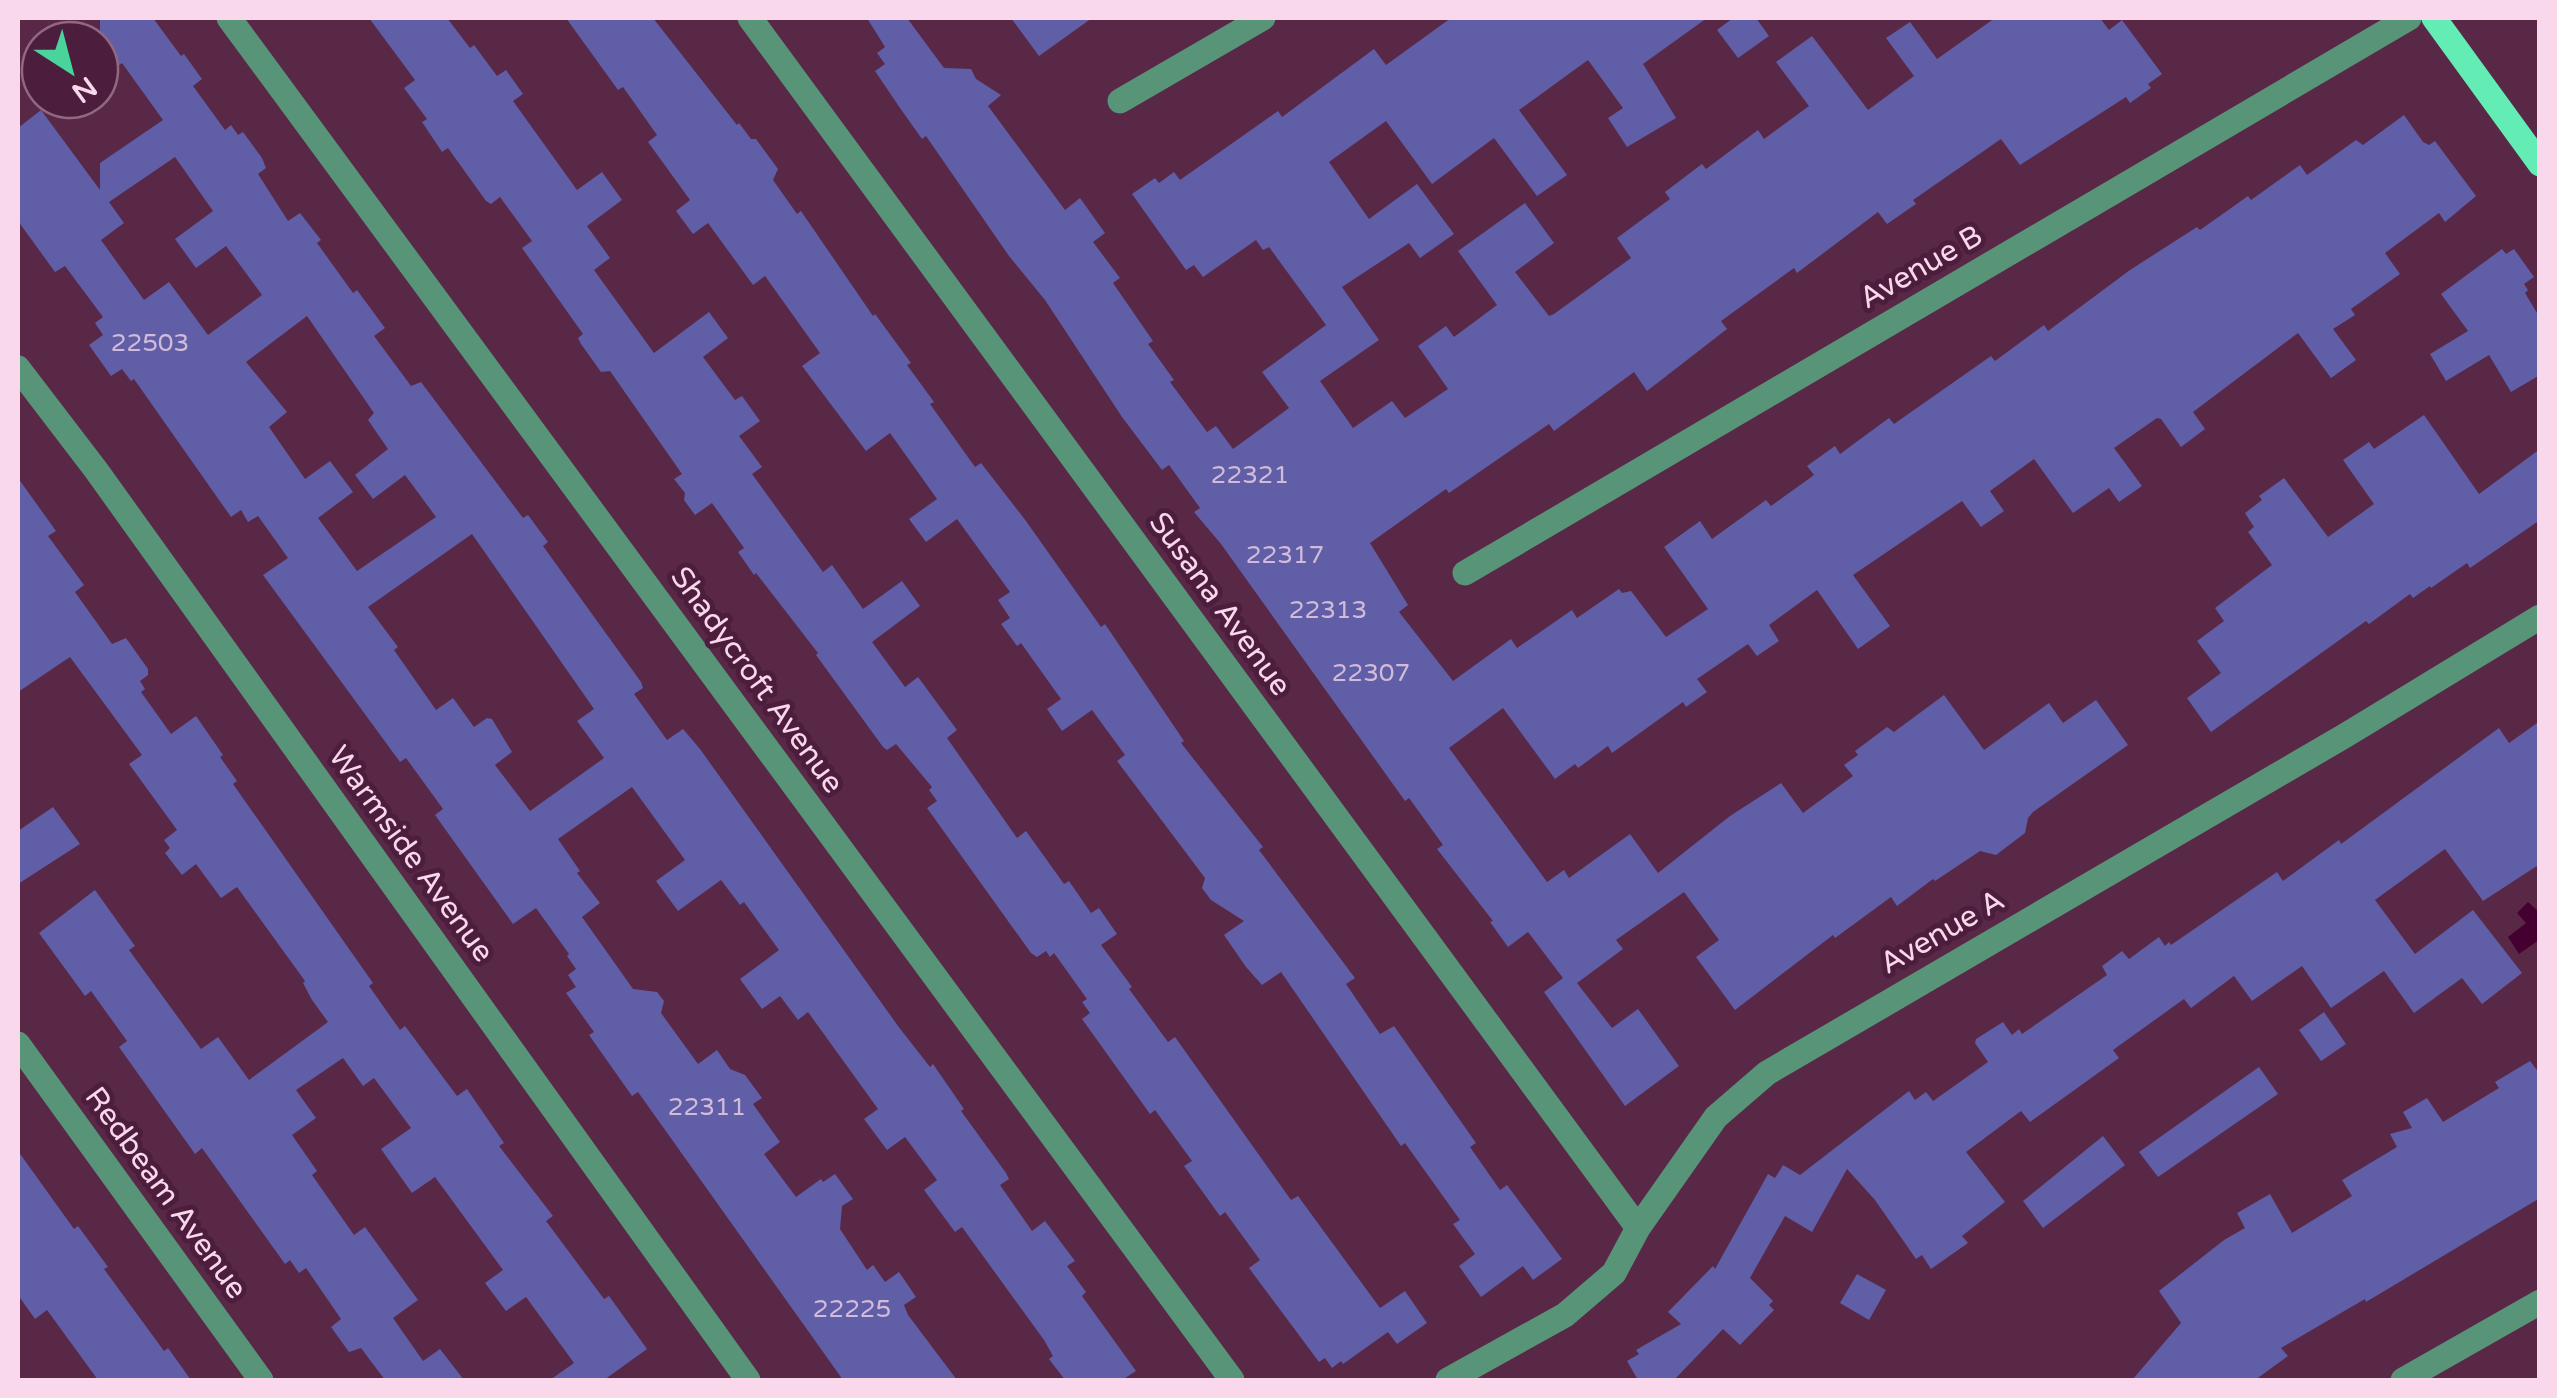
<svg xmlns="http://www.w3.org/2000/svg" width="2557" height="1398" font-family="'Varela Round',sans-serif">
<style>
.water{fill:#450032}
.building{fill:#5f5ea6;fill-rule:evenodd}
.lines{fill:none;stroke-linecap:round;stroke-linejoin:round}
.minor{stroke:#589478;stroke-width:25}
.major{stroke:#63ecb3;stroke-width:25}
.labels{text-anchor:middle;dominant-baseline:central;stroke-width:10;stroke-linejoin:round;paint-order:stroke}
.number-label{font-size:25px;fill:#d2bad9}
.street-label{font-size:30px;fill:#f8d8ea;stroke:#4d1d3d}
</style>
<rect width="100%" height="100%" fill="#592847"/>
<path class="water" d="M2528 902 2539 912V940L2519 954 2508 937 2526 923 2517 913Z"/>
<path class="building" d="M100 18H153L181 56 184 54 202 79 193 86 225 130 231 125 238 135 243 132 262 158 266 168 258 174 288 221 300 213 321 240 317 243 353 293 357 290 385 328 374 336 411 386 421 382 523 518 528 515 548 542 543 546 641 682 643 688 634 694 667 740 683 729 700 749 898 1026 930 1067 933 1064 964 1109 961 1111 1006 1173 1009 1179 1000 1185 1032 1231 1045 1221 1075 1261 1067 1266 1086 1292 1082 1296 1136 1371 1122 1380H1065L1049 1359 1053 1356 1044 1340 962 1227 955 1232 924 1190 937 1180 905 1137 887 1150 864 1119 878 1109 808 1012 798 1020 780 996 762 1009 740 979 779 950 744 902 740 905 721 880 678 911 656 881 685 860 632 787 558 839 580 871 577 873 600 903 582 917 633 989 657 992 664 1001 661 1013 698 1064 717 1050 730 1069 745 1075 762 1098 753 1104 780 1142 764 1154 796 1197 821 1179 823 1182 835 1174 853 1199 842 1206 840 1229 867 1270 873 1265 885 1282 899 1272 916 1297 904 1305 908 1315 957 1380H843L638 1092 632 1096 589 1035 594 1032 566 993 576 987 568 975 576 969 567 956 569 954 536 908 513 924 435 815 443 809 406 758 400 762 263 575 288 558 258 516 248 522 241 510 231 517 134 379 131 381 122 369 111 376 89 345 103 335 95 323 103 317 65 266 55 272 18 221V128L41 110 100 190V163L163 120 122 63 100 79ZM175 157 213 211 175 239 196 268 226 246 262 295 208 335 169 282 144 300 101 240 124 223 109 202ZM307 316 374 413 368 420 388 449 355 475 373 499 405 475 436 517 357 571 318 518 353 492 330 461 305 479 269 427 287 412 246 362ZM472 534 594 709 577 721 604 758 530 811 495 765 512 752 492 719 487 718 474 727 453 698 436 710 394 650 398 647 368 607Z
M369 18H447L470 48 474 45 497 76 506 70 523 94 513 101 577 190 602 172 622 200 587 226 610 258 594 270 654 353 709 312 728 338 703 357 735 400 742 396 760 421 739 436 762 467 752 474 823 572 832 565 863 609 902 581 920 606 872 642 905 687 918 677 957 730 947 738 1017 838 1026 831 1064 884 1069 881 1091 913 1099 908 1117 934 1101 945 1132 987 1129 989 1168 1042 1175 1037 1291 1200 1298 1196 1380 1308 1405 1291 1427 1323 1397 1344 1388 1332 1343 1364 1341 1361 1332 1368 1325 1358 1319 1362 1249 1268 1260 1260 1225 1212 1220 1216 1184 1166 1192 1161 1155 1110 1150 1114 1082 1019 1090 1013 1082 1002 1087 999 1054 953 1050 957 1046 951 1037 957 1031 953 927 808 937 801 929 790 932 787 896 744 887 750 883 747 816 655 818 653 756 573 754 575 738 552 744 548 712 503 695 515 684 500 685 493 674 479 682 474 610 371 601 372 581 344 578 338 583 334 522 248 532 241 500 197 491 204 486 201 448 148 442 152 422 122 427 119 404 88 415 80Z
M566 18H653L737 125 739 123 751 139H756L778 169 773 180 797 214 801 211 873 316 875 314 911 363 907 365 934 402 930 404 975 467 981 463 1026 521 1101 627 1105 624 1184 741 1181 743 1263 847 1259 850 1355 978 1346 984 1380 1034 1394 1026 1476 1143 1470 1147 1500 1190 1507 1185 1562 1259 1533 1280 1523 1266 1481 1297 1459 1266 1475 1254 1453 1224 1460 1220 1405 1143 1401 1146 1281 972 1262 985 1246 967 1224 935 1244 921 1211 900 1202 888 1205 878 1117 761 1125 755 1092 710 1062 731 1047 709 1061 699 1021 643 1017 646 1001 624 1010 618 998 600 1010 592 957 519 926 542 909 519 937 499 890 433 866 451 802 366 820 353 765 276 753 285 708 223 693 234 676 211 690 200 648 142 657 135 623 87 618 90Z
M867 18H907L944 68 971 69 976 79 1001 95 988 106 1065 210 1080 198 1105 233 1093 242 1120 278 1113 283 1153 341 1148 344 1174 380 1170 382 1207 432 1216 426 1233 449 1289 408 1262 372 1326 325 1269 247 1263 250 1256 240 1203 277 1194 265 1186 270 1132 194 1155 178 1159 183 1174 172 1180 180 1278 111 1282 117 1374 49 1386 65 1451 18H1707L1643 64 1676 118 1627 147 1608 118 1623 108 1588 60 1519 110 1567 175 1537 196 1494 138 1432 184 1386 121 1329 162 1369 219 1417 184 1454 234 1420 258 1409 243 1342 287 1379 340 1320 381 1353 428 1392 401 1405 418 1448 389 1418 346 1446 326 1454 337 1497 305 1458 251 1525 203 1554 243 1515 272 1549 316 1554 314 1631 258 1617 238 1670 199 1665 192 1702 164 1706 169 1758 130 1764 139 1809 106 1776 62 1812 36 1868 110 1914 76 1886 38 1910 22 1937 59 1995 18H2100L2109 30 2122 20 2162 74 2148 84 2151 88 2130 103 2126 97 2020 165 2001 139 1913 200 1916 204 1887 224 1878 212 1797 273 1794 268 1721 321 1727 329 1647 391 1634 372 1554 431 1549 424 1449 493 1446 489 1370 543 1408 605 1399 612 1453 681 1511 639 1517 648 1572 610 1577 618 1619 589 1622 593 1631 591 1666 637 1708 609 1664 547 1700 521 1712 539 1766 500 1771 506 1814 475 1807 466 1835 446 1840 454 1889 418 1894 424 1991 356 1995 361 2044 325 2048 331 2130 270 2197 227 2200 230 2248 196 2251 200 2300 165 2307 175 2356 140 2363 145 2404 115 2423 142 2429 145 2435 141 2476 196 2445 222 2439 213 2385 253 2400 274 2351 309 2355 315 2333 329 2356 360 2331 378 2298 333 2193 412 2205 429 2181 447 2161 419 2157 418 2114 448 2142 486 2119 502 2109 488 2073 513 2034 459 1990 491 2004 511 1981 527 1962 501 1853 575 1890 626 1858 649 1817 590 1769 625 1779 641 1757 656 1748 644 1697 679 1707 692 1686 707 1683 702 1612 753 1608 746 1578 768 1575 764 1555 779 1503 708 1449 748 1547 882 1564 870 1569 878 1630 834 1658 873 1730 816 1781 783 1803 813 1853 776 1844 765 1858 755 1855 751 1887 727 1894 732 1944 695 1984 750 2049 703 2063 723 2096 700 2128 745 2033 812 2028 818 2025 833 1996 855 1980 851 1935 881 1933 879 1897 906 1891 897 1835 938 1833 935 1735 1010 1696 957 1719 940 1684 892 1616 940 1623 949 1577 983 1612 1028 1638 1009 1679 1066 1625 1106 1544 992 1563 978 1528 932 1508 947 1490 922 1493 921 1437 849 1443 845 1409 798 1405 801 1221 544 1194 512 1200 508 1169 465 1162 470 1122 417 1045 300 1009 256 926 136 922 139 900 108 875 71 885 64 877 53 885 47Z
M1011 18H1092L1039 56Z
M1733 18H1756L1769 36 1738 58 1717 30Z
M2502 249 2506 254 2514 249 2534 277 2524 284 2528 290 2525 293 2540 318V375L2511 392 2489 355 2446 381 2430 354 2468 331 2441 294Z
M2424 415 2479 494 2540 449V520L2470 568 2467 563 2431 588 2430 586 2413 598 2410 594 2369 624 2366 621 2211 732 2187 698 2221 673 2197 641 2224 621 2215 608 2272 565 2248 532 2254 527 2245 513 2262 500 2259 496 2284 478 2328 537 2374 504 2343 460 2369 442 2374 449Z
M18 478 56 531 48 536 84 585 75 592 112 644 126 638 148 669V675L140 681 145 689 141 692 171 734 196 716 223 755 220 757 237 781 233 784 373 983 369 986 400 1030 405 1026 457 1096 467 1089 504 1143 499 1146 553 1216 546 1221 604 1299 609 1296 647 1349 604 1380H550L574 1363 526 1297 506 1311 485 1283 503 1270 435 1177 412 1193 381 1149 411 1128 374 1078 363 1086 343 1058 296 1090 316 1118 292 1135 317 1171 312 1175 354 1235 365 1227 418 1300 393 1318 423 1361 440 1349 464 1380H385L361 1348 349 1352 331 1327 341 1319 306 1268 299 1273 290 1260 285 1264 202 1148 195 1154 119 1047 127 1041 91 991 85 996 39 933 95 890 135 946 129 950 201 1049 218 1037 249 1080 328 1022 312 1000 303 983 305 981 237 887 221 898 196 864 182 875 165 853 170 848 164 840 177 830 129 764 142 755 70 657 18 692Z
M2540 721V864L2483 901 2445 849 2375 900 2415 954 2473 910 2522 973 2482 1004 2462 978 2414 1013 2384 971 2331 1008 2302 966 2252 1001 2234 976 2191 1008 2184 999 2113 1050 2119 1058 2030 1122 2021 1111 1966 1152 2005 1202 1962 1236 1968 1243 1931 1269 1922 1255 1916 1259 1875 1200 1847 1169 1812 1232 1785 1216 1750 1278 1773 1301 1769 1305 1774 1310 1740 1345 1723 1329 1674 1380H1638L1627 1361 1639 1354 1636 1350 1681 1324 1668 1312 1713 1266 1715 1269 1768 1174 1775 1178 1783 1165 1800 1175 1909 1091 1915 1100 1926 1092 1933 1101 1988 1062 1975 1043 1976 1039 2003 1022 2012 1035 2019 1029 2022 1034 2107 975 2102 966 2122 951 2129 959 2159 937 2165 946 2169 942 2171 945 2277 872 2283 881 2339 840 2341 844 2499 728 2509 743Z
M53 807 80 844 18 884V831Z
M2324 1012 2346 1044 2321 1061 2299 1030Z
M2530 1061 2540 1074V1198L2366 1302 2365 1299 2281 1348 2288 1356 2255 1380H2132L2181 1323 2159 1291 2224 1240 2245 1228 2237 1213 2270 1194 2292 1233 2352 1196 2342 1180 2397 1147 2390 1134 2412 1128 2403 1112 2427 1098 2443 1122 2499 1088 2495 1082Z
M2259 1067 2278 1094 2158 1177 2139 1152Z
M2103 1136 2125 1165 2043 1228 2023 1201Z
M18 1151 74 1229 78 1226 108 1267 104 1269 164 1351 168 1348 191 1380H98L47 1310 35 1319 18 1295Z
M1857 1274 1886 1290 1869 1320 1840 1303Z"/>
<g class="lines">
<path class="minor" d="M229 18 1232 1380
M750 18 1638 1228
M1120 101 1263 18
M18 368 96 470 748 1380
M1465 573 2409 18
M18 1044 261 1380
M1448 1380 1565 1315 1614 1273 1638 1228 1716 1117 1767 1073 2346 735 2540 617
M2403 1380 2540 1302"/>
<path class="major" d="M2434 18 2540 164"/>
</g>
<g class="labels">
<g class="number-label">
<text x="150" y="343">22503</text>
<text x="1250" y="475">22321</text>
<text x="1285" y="555">22317</text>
<text x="1328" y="610">22313</text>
<text x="1371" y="673">22307</text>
<text x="707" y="1107">22311</text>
<text x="852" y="1309">22225</text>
</g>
<g class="street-label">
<text transform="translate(1921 267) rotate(-30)">Avenue B</text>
<text transform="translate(1220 604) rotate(54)">Susana Avenue</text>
<text transform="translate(757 680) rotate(54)">Shadycroft Avenue</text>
<text transform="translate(411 854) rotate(54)">Warmside Avenue</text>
<text transform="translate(1942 932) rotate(-30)">Avenue A</text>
<text transform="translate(166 1193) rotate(54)">Redbeam Avenue</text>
</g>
</g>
<rect width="2557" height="1398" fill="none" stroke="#f8d8ea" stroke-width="40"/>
<g transform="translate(70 70) rotate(144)"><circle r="48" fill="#4d1d3d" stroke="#916882" stroke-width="2.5"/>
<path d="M0-8L18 38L0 25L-18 38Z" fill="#49d49c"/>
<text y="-15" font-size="28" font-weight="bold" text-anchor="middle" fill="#f8d8ea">N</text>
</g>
</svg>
